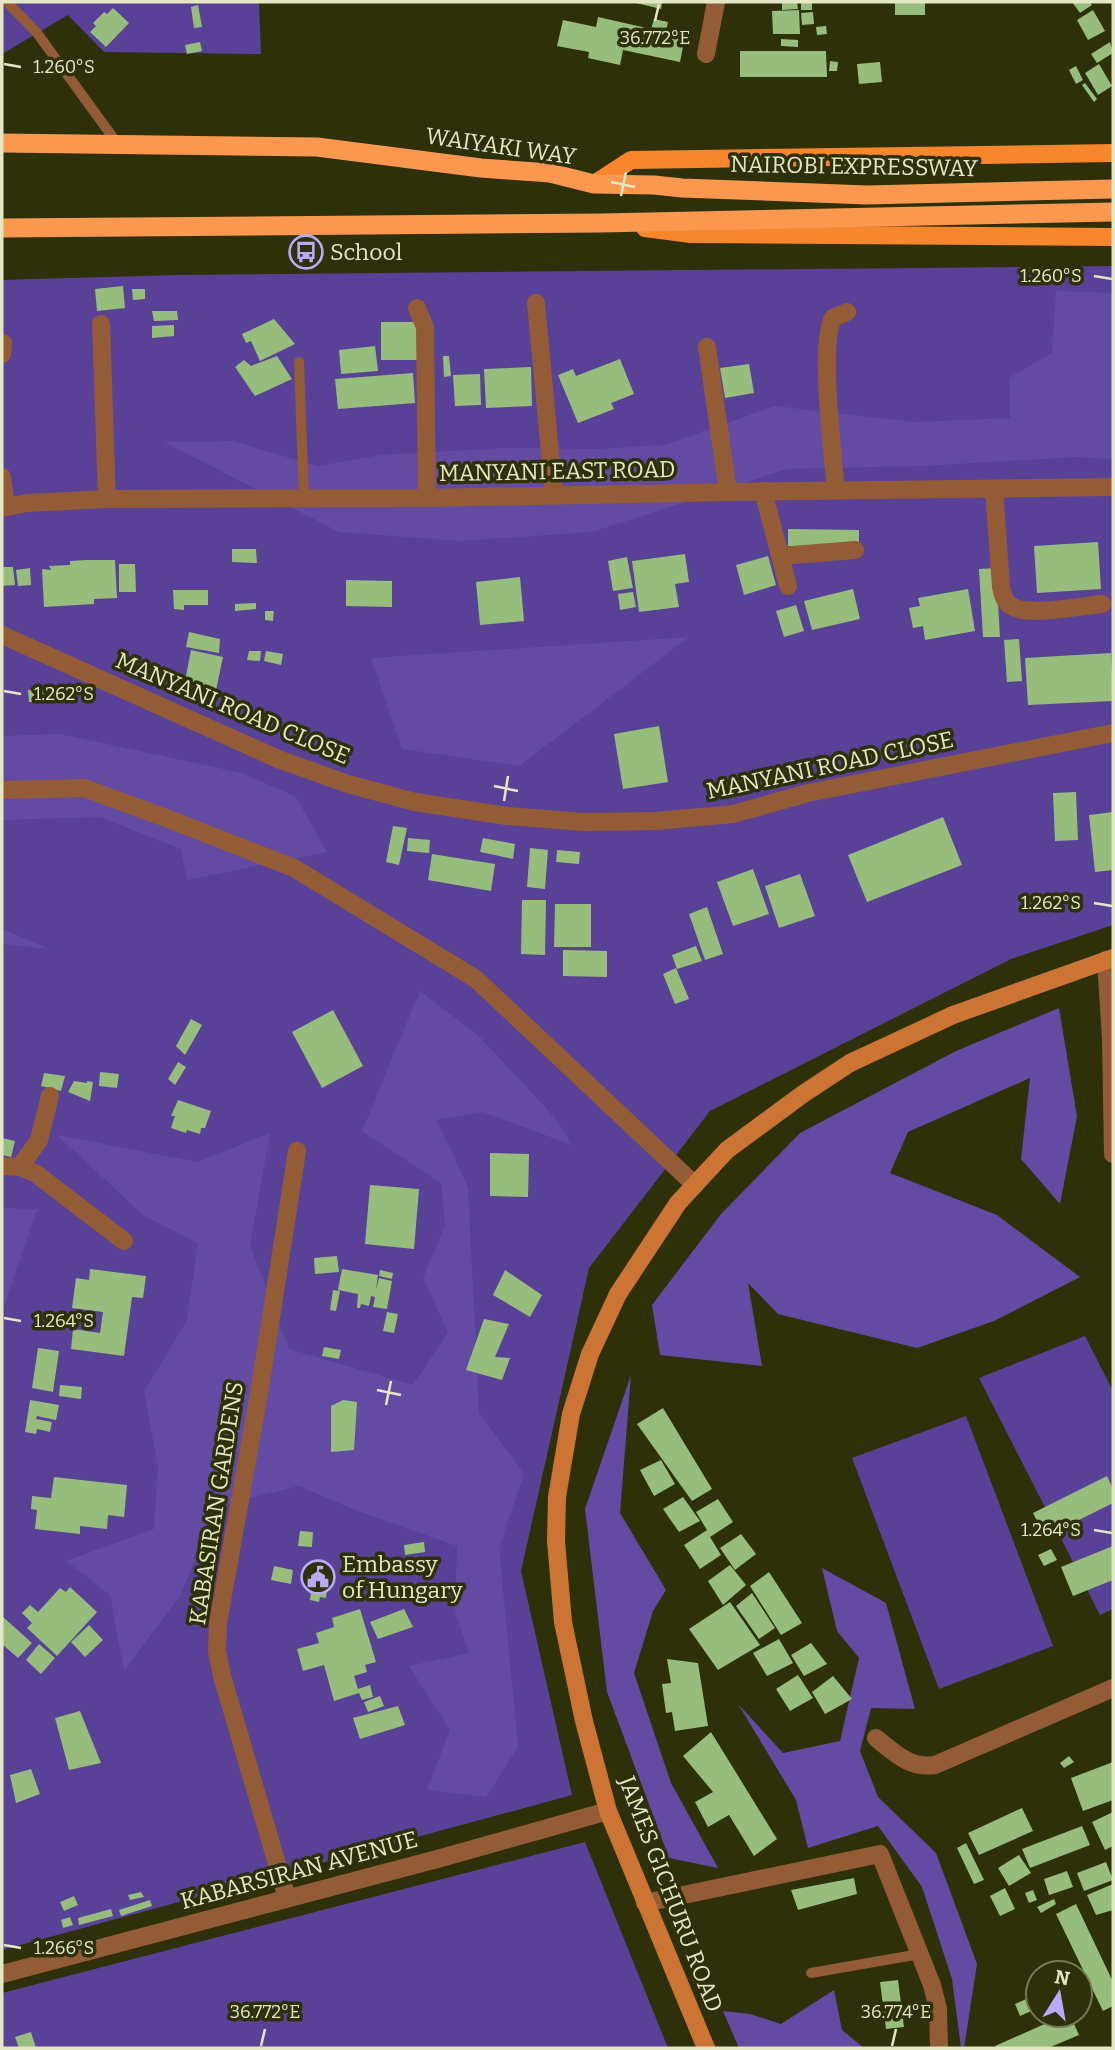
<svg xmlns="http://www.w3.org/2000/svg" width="1115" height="2050" font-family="Bitter,serif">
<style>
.green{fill:#594197}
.forest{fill:#634ba4}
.building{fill:#97bd7d}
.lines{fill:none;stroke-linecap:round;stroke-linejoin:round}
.service{stroke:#935c37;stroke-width:10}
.minor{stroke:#935c37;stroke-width:18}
.secondary{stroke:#cc7434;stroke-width:18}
.primary{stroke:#f8862c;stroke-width:18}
.trunk{stroke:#fa9850;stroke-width:19}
.ticks{fill:none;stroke:#e3e7c3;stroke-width:2.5}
.labels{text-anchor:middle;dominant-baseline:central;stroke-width:7;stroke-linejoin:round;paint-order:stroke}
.street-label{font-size:23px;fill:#e3e7c3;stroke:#2d3008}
.poi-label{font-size:23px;fill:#e3e7c3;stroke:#2d3008;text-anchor:start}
.ticks-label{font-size:18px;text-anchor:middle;fill:#e3e7c3;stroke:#2d3008;stroke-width:7;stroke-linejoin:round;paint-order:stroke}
</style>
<rect width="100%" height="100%" fill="#2d3008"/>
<path class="green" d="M2 2H259L261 54 104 52 68 15 2 54Z
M1113 266V925L1011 959 710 1111 589 1268 521 1571 572 1795 2 1950V280L177 275Z
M1085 1336 1113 1391V1609L1100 1615 979 1378Z
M966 1416 1053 1646 939 1689 852 1458Z
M585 1842 668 2048H2V1993Z"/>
<path class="forest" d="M1056 291 1113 293V459L1078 457 921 466 787 469 592 532 460 541 339 532 164 442 232 441 318 466 380 455 505 448 596 449 665 445 775 406 915 422 1010 418 1009 378 1052 353Z
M689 637 519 766 402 749 371 658Z
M60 734 242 773 296 797 327 852 187 880 181 849 100 817 2 820V736Z
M2 929 49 949 2 944Z
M420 991 479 1036 556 1119 572 1145 483 1112 437 1120 468 1188 479 1413 524 1474 499 1547 518 1747 486 1797 427 1790 450 1730 409 1666 469 1653 455 1611 457 1546 355 1510 299 1486 218 1506 180 1596 124 1671 110 1595 66 1561 154 1529 158 1466 144 1392 187 1320 198 1243 143 1215 57 1135 198 1162 270 1133 250 1245 289 1349 413 1385 448 1332 423 1278 445 1226 441 1183 362 1131Z
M1059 1008 1077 1116 1060 1204 1021 1159 1030 1078 908 1132 890 1173 997 1215 1080 1277 994 1321 917 1348 778 1314 748 1283 762 1366 660 1355 652 1305 721 1214 800 1133 956 1051Z
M2 1208 37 1209 2 1313Z
M631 1375 620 1513 666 1590 653 1611 634 1673 671 1783 718 1868 669 1858 607 1692 585 1509Z
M822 1568 886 1603 915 1709 871 1708 860 1751 878 1797 936 1853 977 1964 964 2048H961L952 1979 922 1887 878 1826 808 1848 796 1800 738 1704 783 1753 840 1741 859 1658 837 1631Z
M834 1990 842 2030 864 2048H739L723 2011 750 2014 781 2024Z"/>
<path class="building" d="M632 2H662L661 9Z
M782 2H797L798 9 782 10Z
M895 2H925V15H895Z
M1072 2H1090L1092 5 1080 13Z
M801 3H812V10H801Z
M198 5 202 27 194 28 191 7Z
M113 8 129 23 106 47 90 32 96 26 93 23 104 12 107 14Z
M799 10 800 34H773L772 11Z
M1093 10 1105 31 1088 40 1077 20Z
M813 12 814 24 802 25 801 13Z
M598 17 651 29 654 19 668 22 666 32 685 36 680 62 623 50 620 65 588 58 589 52 557 46 563 20 596 27Z
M826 26 827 34 817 35 816 27Z
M781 39 798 40V47L781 46Z
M200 42 202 51 187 54 185 45Z
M1110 42 1113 53 1097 63 1091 54Z
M740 51H826L827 77H740Z
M830 61 838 62 837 71H829Z
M880 62 882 82 859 84 857 64Z
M1099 64 1112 86 1098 95 1085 73Z
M1076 66 1083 80 1076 84 1069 70Z
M1085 83 1097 99 1094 102 1082 85Z
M123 286 125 308 97 311 95 289Z
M132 289H145V299L133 300Z
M152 311H177L178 320 154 321Z
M274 319 295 344 260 361 251 341 246 343 242 334Z
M381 322H418V360H381Z
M174 325V336L152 338V326Z
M375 346 378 371 341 374 339 350Z
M277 356 292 379 255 396 235 367 244 360 251 366Z
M443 356H449L451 376 444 377Z
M620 359 634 394 611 403 614 409 578 423 558 375 573 369 576 376Z
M749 364 754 393 725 398 720 368Z
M531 367 532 406 486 408 484 369Z
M413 373 415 403 338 409 335 379Z
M480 374 481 405 455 406 453 375Z
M788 529 859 530V547L788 546Z
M1098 542 1101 589 1037 593 1034 546Z
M232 549H256L257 563 232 562Z
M685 554 689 582 675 584 679 607 639 612 632 561Z
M768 556 776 585 744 595 736 565Z
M627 557 633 588 613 591 608 561Z
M86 560H115L117 598 94 599V604L44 607 42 569 51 570 49 566 70 565V561Z
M119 564H135L136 592H119Z
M2 567H13L15 585 2 586Z
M30 568 31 585 18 586 16 570Z
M996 568 1000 637H983L979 569Z
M520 577 524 621 480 625 476 582Z
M346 580 392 581V607L346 606Z
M853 589 860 619 812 630 804 601Z
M968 589 975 631 925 640 923 626 913 628 909 608 920 606 918 598Z
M173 590H208V605H184V610L174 609Z
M633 592 636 607 620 610 618 594Z
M256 603V609L235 611V604Z
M796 605 804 631 784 637 776 611Z
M265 611H274L273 621 265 620Z
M189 632 220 639 219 653 186 647Z
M1019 639 1022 681 1007 682 1004 640Z
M191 650 223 657 216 690 185 681Z
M249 651H261L260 661 247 660Z
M266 651 283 654 281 665 264 661Z
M1111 653 1113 701 1028 705 1025 658Z
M28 690H43L44 702H29Z
M659 726 668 782 623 789 614 734Z
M1076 792 1078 840 1055 841 1053 793Z
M1113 812V870L1095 872 1089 815Z
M943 817 962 865 867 902 848 855Z
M393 826 407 828 399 865 386 862Z
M408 838 430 840 429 853 407 851Z
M483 838 515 844 513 859 480 852Z
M530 848 548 850 545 889 527 887Z
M557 850 580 852 579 864 556 862Z
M432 854 495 864 491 891 428 880Z
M753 869 769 914 733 926 717 882Z
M800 874 815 916 779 928 765 886Z
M522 900H546L545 955 521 954Z
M555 904H591V947H554Z
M707 907 723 954 705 960 689 914Z
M696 946 702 961 677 969 672 955Z
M563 950 607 951V977L563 976Z
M676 968 689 999 675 1004 663 974Z
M333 1010 363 1066 322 1088 292 1032Z
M191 1019 202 1025 185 1055 176 1046Z
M178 1062 186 1067 175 1085 168 1079Z
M100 1072 119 1074 117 1088 99 1086Z
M44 1073 65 1076 61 1091 41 1086Z
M74 1081 87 1083V1081L93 1082 90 1101 68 1092Z
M178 1100 211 1111 205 1128H201L200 1134 187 1130 186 1133 171 1128 175 1116H171Z
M2 1138 15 1141 11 1157 2 1155Z
M490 1153 529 1154 528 1197 490 1196Z
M370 1185 419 1189 414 1249 365 1244Z
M337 1256 339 1272 315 1274 314 1258Z
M90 1269 146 1276 143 1298 132 1297 124 1356 71 1349 73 1329 100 1333 103 1312 72 1308 76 1278 89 1280Z
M342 1269 378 1275 376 1290 379 1278 392 1281 387 1309 373 1307 375 1297 371 1296 369 1306 361 1304 360 1308H357L358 1294 338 1290Z
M380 1270 393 1273 392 1279 379 1276Z
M505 1270 542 1295 530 1317 493 1295Z
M333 1290 340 1291 336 1311 330 1310Z
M387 1312 398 1314 394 1333 383 1331Z
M484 1319 509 1324 495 1357 510 1358 502 1380 466 1370Z
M324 1347 341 1350 339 1359 322 1356Z
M38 1348 59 1351 53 1392 32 1388Z
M60 1385 82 1387 81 1399 59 1396Z
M30 1400 59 1405 56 1420 37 1416 36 1419 52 1422 50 1432 37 1429 36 1434 25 1432Z
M343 1400 357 1402 354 1450 331 1452V1406Z
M663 1408 712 1489 692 1501 637 1424Z
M661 1460 675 1484 654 1496 640 1470Z
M1107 1476 1113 1489V1503L1045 1537 1033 1513Z
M54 1477 127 1485 124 1517 108 1515 107 1529 80 1526V1534L35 1529 37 1510 31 1509 32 1496 51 1498Z
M683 1497 700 1521 679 1532 663 1509Z
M718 1499 733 1522 710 1537 721 1555 700 1569 684 1545 707 1530 696 1512Z
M300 1531 313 1532 312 1547 298 1546Z
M741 1534 756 1554 735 1570 720 1548Z
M424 1542 425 1552 405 1555 404 1545Z
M1113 1546V1580L1073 1596 1061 1567Z
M1051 1549 1057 1560 1044 1566 1038 1555Z
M730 1565 746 1585 723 1605 708 1581Z
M274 1566 293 1570 291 1584 271 1580Z
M769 1572 802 1623 781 1635 750 1586Z
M321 1583 331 1585 330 1589H327L326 1598 320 1597 319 1602 310 1600 312 1585H319L320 1588Z
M70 1587 97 1612 57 1656 27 1628 32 1623 22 1613 30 1605 38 1612 60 1588 66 1592Z
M752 1593 775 1628 759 1639 736 1606Z
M730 1602 760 1645 718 1670 689 1629Z
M360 1609 376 1662 365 1665 367 1672 354 1676 358 1689 370 1685 373 1697 362 1700 359 1693 334 1701 324 1665 303 1671 297 1649 319 1643 316 1633 334 1627 332 1618Z
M404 1609 413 1627 378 1639 370 1622Z
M2 1616 32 1643 18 1658 2 1644Z
M89 1625 103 1640 85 1657 71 1642Z
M779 1639 793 1663 767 1676 753 1653Z
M811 1643 827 1664 804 1676 791 1655Z
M39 1644 55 1658 41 1674 26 1660Z
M667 1659 698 1663 708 1726 675 1731 672 1712 666 1713 662 1684 671 1683Z
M798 1675 813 1698 790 1711 776 1689Z
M833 1676 852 1699 825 1714 812 1692Z
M380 1696 384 1706 368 1712 364 1702Z
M398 1706 405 1725 360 1739 353 1718Z
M80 1711 101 1763 69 1770 55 1718Z
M711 1732 777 1839 754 1856 729 1815 708 1827 695 1802 713 1792 683 1756Z
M1069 1756 1074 1762 1064 1768 1060 1763Z
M1113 1762V1800L1083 1811 1071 1778Z
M31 1769 40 1794 16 1803 10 1775Z
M1022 1808 1033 1831 979 1855 968 1833Z
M1113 1812V1846L1105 1850 1092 1822Z
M1082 1826 1090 1845 1030 1868 1022 1849Z
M966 1843 984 1880 974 1884 957 1848Z
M1019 1855 1031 1873 1009 1886 998 1868Z
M1106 1862 1113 1880 1084 1891 1077 1873Z
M1067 1871 1073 1887 1049 1895 1044 1879Z
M854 1878 857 1894 798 1910 791 1890Z
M1113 1884V1910L1096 1915 1087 1895Z
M1005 1888 1015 1909 1000 1916 990 1896Z
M1033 1890 1037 1900 1029 1903 1025 1893Z
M141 1892 144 1897 130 1900 128 1895Z
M74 1896 78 1905 64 1911 60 1902Z
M1054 1899 1056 1904 1041 1913 1037 1907Z
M150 1900 152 1906 121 1916 119 1910Z
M1076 1904 1113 1982V2006L1103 2011 1056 1914Z
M111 1909 113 1916 79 1925 78 1918Z
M70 1917 73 1925 63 1928 61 1920Z
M898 1980 904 2027 886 2029 880 1982Z
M1038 1994V2008L1020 2016 1015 2004Z
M1065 2015H1070L1079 2035 1048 2048H996L995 2046Z
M31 2032 36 2048H19L15 2037Z"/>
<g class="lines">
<path class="service" d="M7 2 37 33 117 143
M299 362 304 499
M811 1973 920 1954"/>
<path class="minor" d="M706 54 716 2
M536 303 554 495
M417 308 425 327 427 498
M101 324 107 499
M707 347 728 492
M2 354 3 343
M2 477 6 507
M994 489 1001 587C1003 595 1004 602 1011 606 1028 617 1081 606 1102 604
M763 491 788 586
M836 491C833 456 819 344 833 318L847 312
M2 508 27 503 107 499 427 498 728 492 1113 487
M780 556 855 550
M2 635 278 759 348 784 415 802 507 816 583 822 656 821 733 814 808 793 1113 733
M2 790 84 788 166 818 294 868 476 979 695 1185
M1106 960 1111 1039 1113 1154
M2 1166 20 1167 35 1173 124 1241
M20 1167 39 1140 50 1096
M876 1738C895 1753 910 1769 935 1765L1113 1688
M287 1898 222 1676 217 1651 218 1623 260 1388 297 1151
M645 1903 880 1854 932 1985 938 2009 939 2048
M2 1974 441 1858 608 1811"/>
<path class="secondary" d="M706 2048 608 1811 584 1721 563 1622 556 1541 557 1497 571 1414 590 1354 618 1294 678 1203 727 1150 803 1094 850 1063 953 1015 1113 958"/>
<path class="primary" d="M594 184 631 160 1113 153
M645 228 691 234 1113 237"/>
<path class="trunk" d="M2 143 317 147 481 168 550 173 594 184 654 185 682 188 867 195 1113 189
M2 228 602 223 1113 212"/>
</g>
<path class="ticks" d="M655 21 659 4M4 64 21 67M611 182 635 187M621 196 626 172M1094 276 1112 279M4 691 21 694M494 786 518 791M504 801 508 776M1094 903 1112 906M4 1318 21 1321M377 1390 401 1395M386 1405 391 1381M1094 1530 1112 1533M4 1945 21 1948M261 2046 265 2029M892 2046 896 2029"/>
<defs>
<symbol id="bus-ring" viewBox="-11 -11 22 22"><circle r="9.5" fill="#2d3008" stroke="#baaaf6" stroke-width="1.5"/><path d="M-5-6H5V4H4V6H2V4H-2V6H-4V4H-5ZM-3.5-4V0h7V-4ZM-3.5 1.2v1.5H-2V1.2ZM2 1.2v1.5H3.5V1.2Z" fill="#baaaf6"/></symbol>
<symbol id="civic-ring" viewBox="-11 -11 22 22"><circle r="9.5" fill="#2d3008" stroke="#baaaf6" stroke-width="1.5"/><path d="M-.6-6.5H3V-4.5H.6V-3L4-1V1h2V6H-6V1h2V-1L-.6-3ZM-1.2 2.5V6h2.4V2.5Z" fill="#baaaf6"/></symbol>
</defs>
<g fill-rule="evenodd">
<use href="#bus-ring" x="287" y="233" width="38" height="38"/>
<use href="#civic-ring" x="299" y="1558" width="38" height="38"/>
</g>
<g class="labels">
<g class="street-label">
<text transform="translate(501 146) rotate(8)">WAIYAKI WAY</text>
<text transform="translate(854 166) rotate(1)">NAIROBI EXPRESSWAY</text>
<text transform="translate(557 471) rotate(-1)">MANYANI EAST ROAD</text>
<text transform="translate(233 708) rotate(23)">MANYANI ROAD CLOSE</text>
<text transform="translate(830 765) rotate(-12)">MANYANI ROAD CLOSE</text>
<text transform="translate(216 1503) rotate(-81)">KABASIRAN GARDENS</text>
<text transform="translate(299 1870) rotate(-15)">KABARSIRAN AVENUE</text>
<text transform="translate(671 1894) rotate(69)">JAMES GICHURU ROAD</text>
</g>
<g class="poi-label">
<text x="330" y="252">School</text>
<text x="342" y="1564">Embassy<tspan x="342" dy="26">of Hungary</tspan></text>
</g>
</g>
<g class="ticks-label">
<text x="655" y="44">36.772°E</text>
<text x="64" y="73">1.260°S</text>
<text x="1051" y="282">1.260°S</text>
<text x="64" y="700">1.262°S</text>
<text x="1051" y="909">1.262°S</text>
<text x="64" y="1327">1.264°S</text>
<text x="1051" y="1536">1.264°S</text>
<text x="64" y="1954">1.266°S</text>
<text x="265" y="2018">36.772°E</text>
<text x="896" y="2018">36.774°E</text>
</g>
<rect width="1115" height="2050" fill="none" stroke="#e3e7c3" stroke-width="7"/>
<g transform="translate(1059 1994) rotate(11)"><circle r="33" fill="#2d3008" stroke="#767953" stroke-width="2"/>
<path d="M0-5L12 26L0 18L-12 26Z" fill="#baaaf6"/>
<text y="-10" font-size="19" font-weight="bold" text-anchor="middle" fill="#e3e7c3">N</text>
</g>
</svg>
